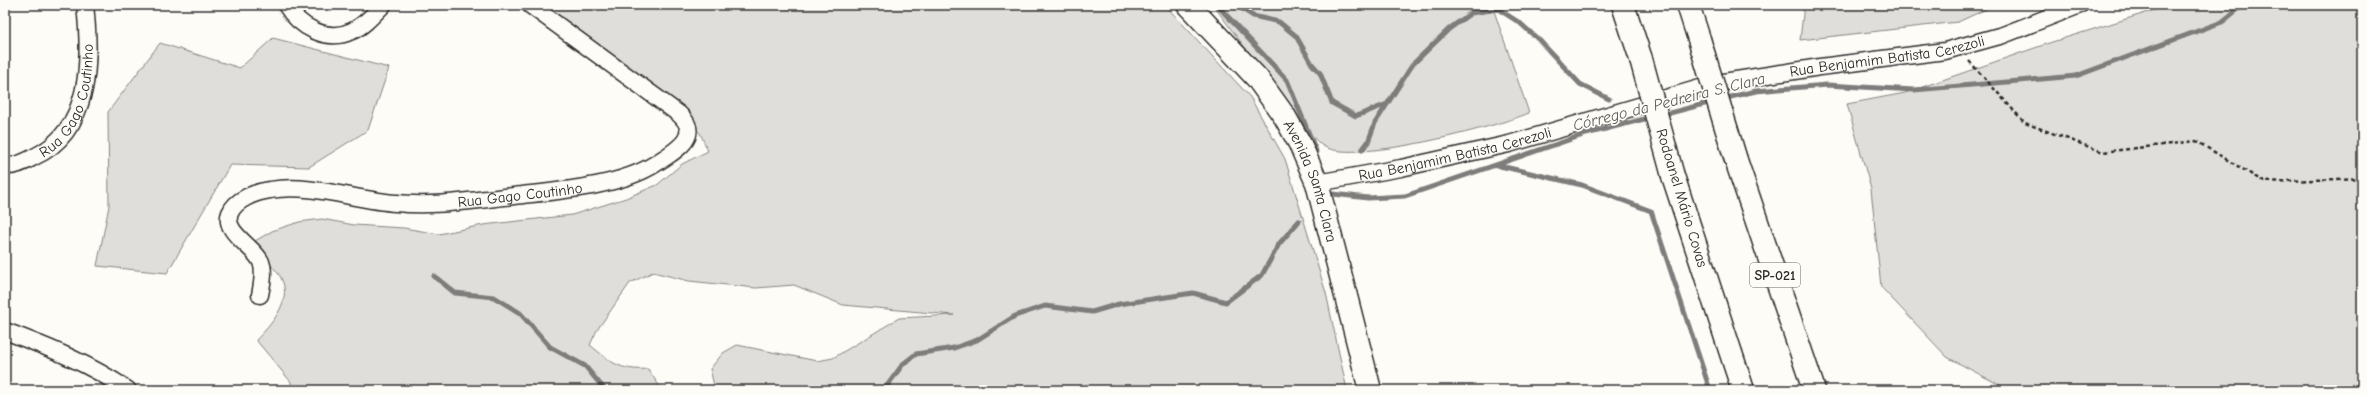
<svg xmlns="http://www.w3.org/2000/svg" width="2367" height="395" font-family="'Comic Neue',sans-serif">
<style>
.green{fill:#dfdeda;stroke:#858482}
.lines{fill:none;stroke-linecap:round;stroke-linejoin:round}
.stream{stroke:#7e7d7b;stroke-width:5}
.street-casing{stroke:#2b2b2b;stroke-width:19}
.secondary-casing{stroke:#2b2b2b;stroke-width:25}
.highway-casing{stroke:#2b2b2b;stroke-width:25}
.path{stroke:#2b2b2b;stroke-width:2.5;stroke-dasharray:4 3;stroke-linecap:butt}
.street{stroke:#fdfcf7;stroke-width:16}
.secondary{stroke:#fdfcf7;stroke-width:22}
.highway{stroke:#fdfcf7;stroke-width:22}
.highway-bridge-casing{stroke:#2b2b2b;stroke-width:25;stroke-linecap:butt}
.highway-bridge{stroke:#fdfcf7;stroke-width:22}
.labels{text-anchor:middle;dominant-baseline:central;stroke-width:3.5;stroke-linejoin:round;paint-order:stroke}
.shield{fill:#fdfcf7;stroke:#6a6a68;stroke-width:1}
.shield-label{font-size:14px;font-weight:bold;fill:#2b2b2b}
.street-label{font-size:15px;fill:#2b2b2b;stroke:#fdfcf7}
.water-label{font-size:16px;font-style:italic;fill:#5b5b5a;stroke:#fdfcf7}
</style>
<rect width="100%" height="100%" fill="#fdfcf7"/>
<filter id="ink" filterUnits="userSpaceOnUse"><feTurbulence type="fractalNoise" baseFrequency=".025" numOctaves="2"/><feDisplacementMap in="SourceGraphic" scale="8" xChannelSelector="R" yChannelSelector="G"/><feConvolveMatrix kernelMatrix="1 2 1 2 8 2 1 2 1" color-interpolation-filters="sRGB"/></filter>
<g filter="url(#ink)">
<path class="green" d="M541 5H1165L1250 97 1285 159 1326 293 1347 390H715L710 369 723 353 737 345 817 361 833 358 899 318 954 315 843 305 794 285 756 288 689 281 653 272 630 283 597 330 590 345C611 362 619 371 648 369L662 390H291V382L256 340C270 326 292 302 282 280 277 268 263 259 253 252L255 241 272 231 299 222 322 219 354 225 404 228 439 234 483 225 572 215 626 198 657 185 682 164 708 151 700 133Z
M1213 5H1492L1529 113C1496 127 1355 164 1325 147 1318 144 1312 135 1307 130Z
M1804 5H1995L1958 22 1800 40Z
M2171 5H2362V390H2009L1947 357 1881 287 1871 189 1847 104 1905 93 2052 42Z
M273 38 389 68 368 130 309 167 230 165 167 273 97 266 109 206 108 112 160 43 240 68Z"/>
<g class="lines">
<path class="stream" d="M1217 5 1287 80 1316 151
M1236 5 1253 16 1279 22 1296 36 1312 64 1320 73 1332 103 1356 116 1387 104
M1722 99 1756 91 1827 85 1914 90 2076 76 2222 22 2243 5
M1662 115 1712 102
M1362 150 1368 142 1375 123 1413 64 1449 29 1471 13 1498 9 1520 23 1539 40 1580 84 1609 99
M1500 166 1582 185 1651 211 1710 390
M1333 194 1368 198 1405 196 1586 134 1652 117
M434 276 455 293 494 297 520 313 550 347 585 366 605 390
M884 390 903 364 916 354 954 348 977 340 1015 316 1045 306 1092 312 1119 304 1193 293 1226 302 1262 275 1279 244 1299 221"/>
<defs>
<g id="street">
<path d="M286 5C299 27 327 43 352 31 364 26 374 14 383 5"/>
<path id="s1" d="M5 166C15 167 25 162 34 157 92 130 91 59 85 5"/>
<path id="s2" d="M1317 183 1401 168 1509 144 1717 83 1820 67 1945 51 2003 35 2080 5"/>
<path id="s3" d="M260 295C262 284 265 272 261 262 255 247 222 232 230 213 236 199 256 192 270 190 312 183 354 200 396 203 435 207 475 200 514 196 556 191 619 187 655 164 673 152 704 137 679 114L530 5"/>
<path d="M5 331C48 347 90 364 128 390"/>
</g>
<g id="secondary">
<path id="s4" d="M1188 5 1257 78 1285 117 1300 144 1317 183 1370 390"/>
</g>
<path id="highway" d="M1623 5 1641 59
M1688 5 1699 39
M1736 160 1814 390
M1673 176 1743 390"/>
</defs>
<use href="#street" class="street-casing"/>
<use href="#secondary" class="secondary-casing"/>
<use href="#highway" class="highway-casing"/>
<path class="path" d="M1969 61 2025 123 2103 152 2196 141 2264 182 2362 178"/>
<use href="#street" class="street"/>
<use href="#secondary" class="secondary"/>
<use href="#highway" class="highway"/>
<defs>
<path id="highway-bridge" d="M1699 39 1736 160
M1641 59 1673 176"/>
</defs>
<use href="#highway-bridge" class="highway-bridge-casing"/>
<use href="#highway-bridge" class="highway-bridge"/>
</g>
</g>
<g class="labels">
<rect class="shield" x="1750" y="263" width="50" height="24" rx="3"/>
<g class="shield-label">
<text x="1775" y="275">SP-021</text>
</g>
<g class="street-label">
<text stroke="none"><textPath href="#s2" startOffset="585">Rua Benjamim Batista Cerezoli</textPath></text>
<text stroke="none"><textPath href="#s1" startOffset="101">Rua Gago Coutinho</textPath></text>
<text stroke="none"><textPath href="#s2" startOffset="141">Rua Benjamim Batista Cerezoli</textPath></text>
<text stroke="none"><textPath href="#s4" startOffset="218">Avenida Santa Clara</textPath></text>
<text stroke="none"><textPath href="#s3" startOffset="394">Rua Gago Coutinho</textPath></text>
<text transform="translate(1682 198) rotate(73)">Rodoanel Mário Covas</text>
</g>
<g class="water-label">
<text transform="translate(1669 102) rotate(-14)">Córrego da Pedreira S. Clara</text>
</g>
</g>
<rect width="2367" height="395" fill="none" stroke="#fdfcf7" stroke-width="20"/>
<rect x="10" y="10" width="2347" height="375" fill="none" stroke="#2b2b2b" stroke-width="1.5" filter="url(#ink)"/>
</svg>
